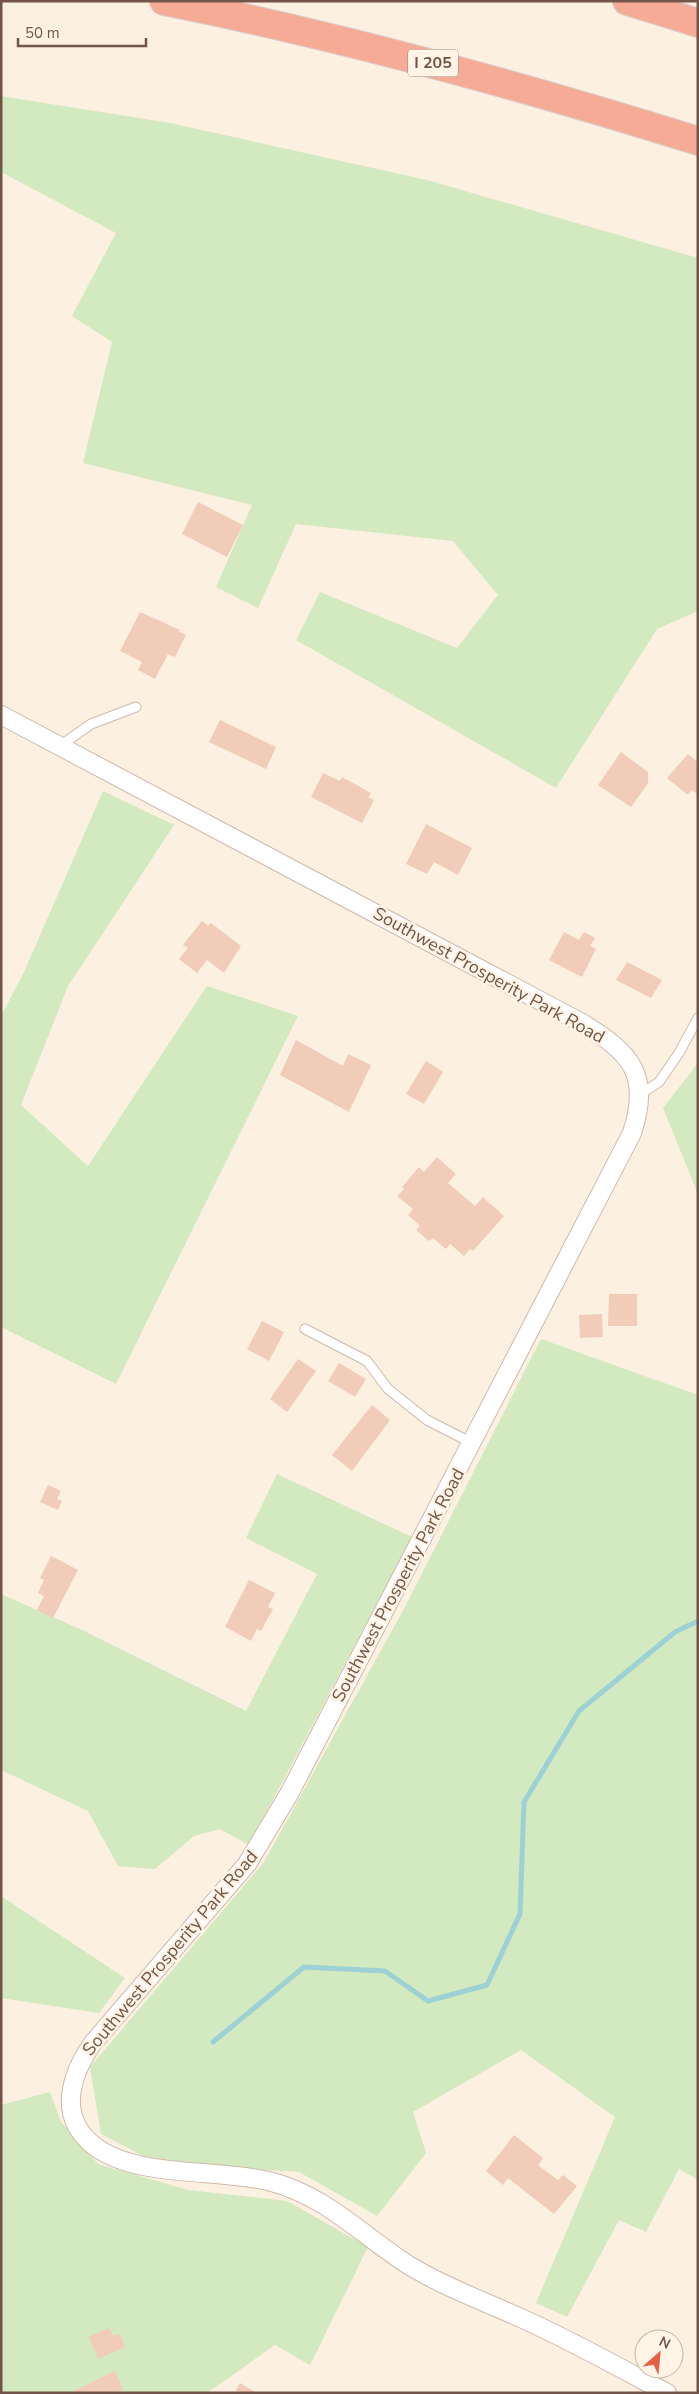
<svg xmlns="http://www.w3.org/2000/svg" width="699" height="2394" font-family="'Nunito Sans',sans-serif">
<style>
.green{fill:#d3e9c0}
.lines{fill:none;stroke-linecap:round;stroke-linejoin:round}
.stream{stroke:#9cd1d6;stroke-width:5}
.building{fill:#f1ccb8}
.service-casing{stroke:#cfb9ab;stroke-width:11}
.minor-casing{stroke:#cfb9ab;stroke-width:20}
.motorway-casing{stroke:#d8cfcc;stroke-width:30}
.service{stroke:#fff;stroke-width:9}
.minor{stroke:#fff;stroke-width:18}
.motorway{stroke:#f6ab97;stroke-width:28}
.labels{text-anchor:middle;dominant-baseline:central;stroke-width:5;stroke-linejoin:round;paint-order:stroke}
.shield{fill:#fff4e6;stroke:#9c8577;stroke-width:1}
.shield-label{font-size:16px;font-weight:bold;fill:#725548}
.street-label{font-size:18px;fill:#725548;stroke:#fff4e6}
</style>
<rect width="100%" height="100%" fill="#fcf0e1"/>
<path class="green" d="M1 96 170 123 427 180 698 258V611L657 629 556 788 296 640 320 592 457 648 498 595 453 541 296 524 258 608 216 587 252 505 83 463 112 342 72 316 116 233 1 172Z
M103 791 174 825 68 986 21 1105 88 1166 207 986 298 1016 116 1384 1 1327V1016L24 972Z
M698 1063V1194L663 1108Z
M541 1339 698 1395V2180L679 2169 646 2232 619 2220 567 2317 536 2303 615 2117 521 2050 413 2112 426 2153 377 2216 299 2172 219 2167 143 2156 101 2134 90 2067 264 1862 405 1607Z
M277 1474 412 1537 249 1845 220 1829 194 1836 155 1869 118 1866 88 1811 1 1770V1594L82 1630 246 1711 317 1574 246 1538Z
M1 1896 125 1978 99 2013 1 1998Z
M50 2092 61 2122 98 2164 188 2190 287 2201 368 2247 310 2365 275 2345 207 2393H1V2105Z"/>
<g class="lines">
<path class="stream" d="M213 2042 304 1967 385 1971 428 2001 487 1985 520 1914 524 1802 579 1711 675 1632 698 1621"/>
</g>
<path class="building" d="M198 502 243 525 227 557 182 534Z
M140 612 180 630 179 632 186 635 175 657 168 654 155 679 138 670 142 662 120 651Z
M220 720 276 747 266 769 209 742Z
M621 752 648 772V783L631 807 598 785Z
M688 754 698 762V795L692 790 688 795 667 778Z
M323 773 340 781 342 777 371 793 368 797 374 800 362 823 311 797Z
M426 824 472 848 458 875 434 862 427 874 406 864Z
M202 921 208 926 211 923 241 946 224 973 207 960 197 973 179 959 188 948 183 945Z
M564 932 579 940 584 932 595 938 590 946 596 949 582 977 549 960Z
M627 962 662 980 651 998 616 980Z
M296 1040 343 1066 348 1054 371 1065 349 1112 280 1075Z
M426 1061 443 1072 424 1104 406 1094Z
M437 1157 456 1174 448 1183 475 1206 483 1197 504 1216 473 1251 470 1249 464 1256 450 1244 446 1249 433 1238 429 1241 416 1230 420 1226 408 1215 413 1209 397 1196 404 1189 402 1187 419 1167 424 1172Z
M609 1294H637V1326H608Z
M602 1314 603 1337 580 1338 579 1315Z
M262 1321 284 1332 269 1361 247 1349Z
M298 1359 316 1371 287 1412 270 1399Z
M339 1363 366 1379 355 1397 328 1381Z
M372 1405 390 1420 352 1471 332 1455Z
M48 1485 61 1491 57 1499 62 1501 58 1510 40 1502Z
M51 1556 78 1570 53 1618 37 1610 44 1596 38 1593 44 1580 40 1578Z
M249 1580 275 1593 268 1607 273 1609 261 1631 257 1629 251 1641 225 1627Z
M514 2135 543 2158 538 2165 558 2180 563 2175 577 2186 554 2214 508 2178 503 2185 486 2171Z
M109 2328 113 2336 120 2334 125 2347 98 2359 89 2337Z
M115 2371 123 2389 115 2393H70Z
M240 2383 257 2393H240L236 2390Z"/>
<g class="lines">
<defs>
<path id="service" d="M60 746 91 724 136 707
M639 1095 659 1082 679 1053 698 1018
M305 1329 367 1361 388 1389 427 1420 472 1443"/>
<path id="minor" d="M1 715 582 1023C631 1053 651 1074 632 1133L289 1794 247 1864 92 2044C71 2075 57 2116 93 2145 135 2179 220 2168 272 2182 326 2196 364 2237 410 2266 450 2290 494 2305 536 2325 581 2346 624 2370 667 2393"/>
<path id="motorway" d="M164 1C345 37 522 86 698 141
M627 1 698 23"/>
</defs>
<use href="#service" class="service-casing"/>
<use href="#minor" class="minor-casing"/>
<use href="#motorway" class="motorway-casing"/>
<use href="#service" class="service"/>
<use href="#minor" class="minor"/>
<use href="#motorway" class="motorway"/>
</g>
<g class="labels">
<rect class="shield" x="408" y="49.5" width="50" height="27" rx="4"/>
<g class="shield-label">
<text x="433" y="63">I 205</text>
</g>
<g class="street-label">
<text transform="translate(489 975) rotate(29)">Southwest Prosperity Park Road</text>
<text transform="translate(398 1585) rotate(-62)">Southwest Prosperity Park Road</text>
<text transform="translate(170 1953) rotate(-50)">Southwest Prosperity Park Road</text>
</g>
</g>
<rect width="699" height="2394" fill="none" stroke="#725548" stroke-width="5"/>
<g transform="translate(659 2354) rotate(27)"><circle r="24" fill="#fff4e6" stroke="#c7b4a7"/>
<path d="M0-4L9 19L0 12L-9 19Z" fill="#e66046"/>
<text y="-8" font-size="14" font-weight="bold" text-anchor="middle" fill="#725548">N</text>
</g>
<path d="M18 38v8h128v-8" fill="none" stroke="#725548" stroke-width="2.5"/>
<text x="25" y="38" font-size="15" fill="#725548" stroke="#fff4e6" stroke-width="4" paint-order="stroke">50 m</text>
</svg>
